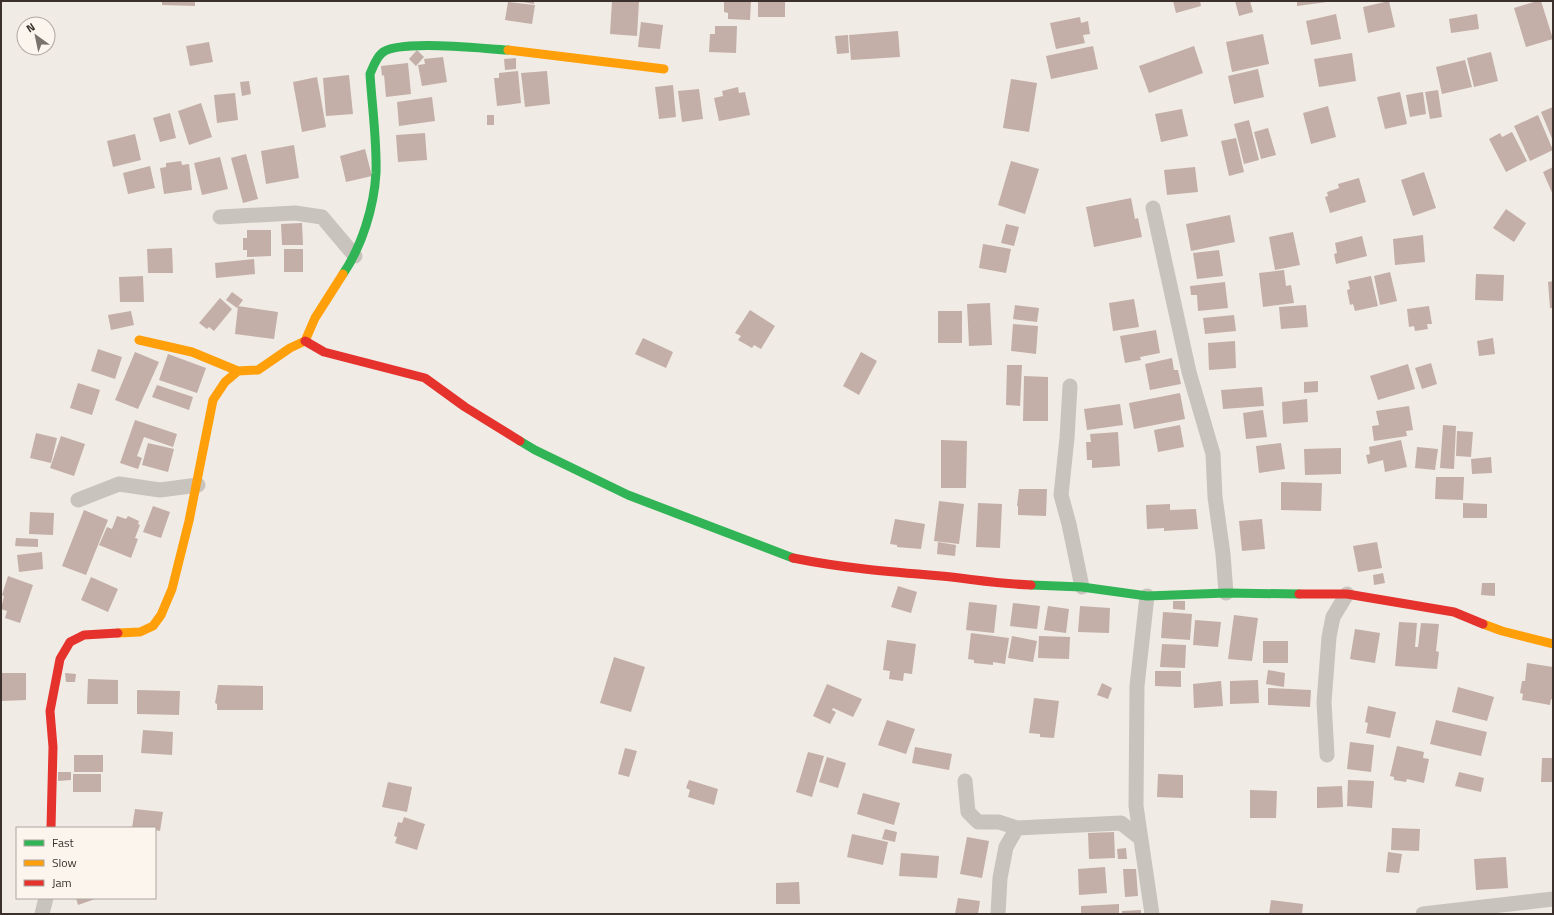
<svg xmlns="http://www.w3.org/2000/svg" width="1554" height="915" font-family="'Titillium Web',sans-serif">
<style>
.building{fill:#c3afa7}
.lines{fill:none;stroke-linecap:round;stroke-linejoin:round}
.street{stroke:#c9c3be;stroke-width:15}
.fast{stroke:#30b455;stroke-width:9}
.slow{stroke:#ff9f0a;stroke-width:9}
.jam{stroke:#e5322d;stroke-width:9}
</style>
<rect width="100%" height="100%" fill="#f0ebe5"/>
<path class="building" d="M162 1H195V6L162 5Z
M517 1H534V4Z
M612 1H639L637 36 610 34Z
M724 1H751L750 20 728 19V13L724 12Z
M758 1H785V17H758Z
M1173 1H1200L1201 6 1176 13Z
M1235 1H1250L1253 12 1239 16Z
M1297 1H1327V2L1297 6Z
M1389 1 1395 27 1368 33 1363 7Z
M1537 1H1541L1553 39 1526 47 1514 8Z
M508 2 535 5 532 24 505 20Z
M1336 14 1341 39 1311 45 1306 21Z
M1477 14 1479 29 1451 33 1449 19Z
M1080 17 1081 23 1088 21 1090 34 1083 35 1085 43 1056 49 1050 23Z
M641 22 663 25 660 49 638 47Z
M715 26H737L736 53 709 52 710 34H715Z
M898 31 900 57 851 60 849 35Z
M1263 34 1269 64 1232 72 1226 42Z
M848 35 849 53 837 54 835 36Z
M209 42 213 62 190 66 186 46Z
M1093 46 1098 69 1051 79 1046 56Z
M1194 46 1203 73 1149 93 1139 66Z
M417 50 424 57 416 66 409 59Z
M1491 52 1498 81 1474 87 1467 58Z
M1352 53 1356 81 1319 87 1314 59Z
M443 57 447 82 422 86 418 65 425 64 424 59Z
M516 58V69L505 70 504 59Z
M1465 60 1472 87 1442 94 1436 67Z
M408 63 411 94 386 97 384 75 382 76 381 66Z
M1258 69 1264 97 1234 104 1228 76Z
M518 71 521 103 497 106 494 78H499V73Z
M547 71 550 104 525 107 521 73Z
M349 75 353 114 326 116 323 78Z
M317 77 326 127 302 132 293 82Z
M1011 79 1037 83 1029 132 1003 128Z
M249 81 251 94 242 96 240 82Z
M673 85 676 117 659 119 655 87Z
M738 87 739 93 745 92 750 115 719 121 714 98 723 96 722 91Z
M699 89 703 119 682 122 678 91Z
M1438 90 1442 117 1430 119 1425 92Z
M1400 92 1407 124 1385 129 1377 97Z
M1423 92 1426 114 1410 117 1406 95Z
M235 93 238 120 217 123 214 95Z
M432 97 435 121 399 126 397 102Z
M201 103 212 137 189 145 178 111Z
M1328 106 1336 137 1311 144 1303 113Z
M1553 107V141L1541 112Z
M1182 109 1188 136 1161 142 1155 114Z
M170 113 176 138 160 142 153 118Z
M487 115H494V125H487Z
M1538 115 1553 150 1530 161 1514 126Z
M1249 120 1259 160 1244 164 1234 124Z
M1268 128 1276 155 1261 159 1254 132Z
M1512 132 1527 161 1506 172 1489 139 1500 133 1502 137Z
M425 133 427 160 398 162 396 135Z
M135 134 141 160 113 167 107 141Z
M1236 138 1244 172 1229 176 1221 141Z
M294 145 299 178 266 184 261 151Z
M365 149 372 176 346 182 340 156Z
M246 154 258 199 243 203 231 158Z
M220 157 228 189 202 195 194 163Z
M181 161 182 165 189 164 192 190 164 194 160 168 166 167V163Z
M1011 161 1039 169 1025 214 998 205Z
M150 166 155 188 128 194 123 173Z
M1195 167 1198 192 1167 195 1164 170Z
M1553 167V195L1543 172Z
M1424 172 1436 208 1413 216 1401 180Z
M1359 178 1366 202 1330 213 1325 197 1328 196 1327 192 1339 188 1338 184Z
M1131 198 1135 219 1138 218 1142 237 1094 247 1086 207Z
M1506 209 1526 223 1514 242 1493 228Z
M1230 215 1235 242 1191 251 1186 224Z
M302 223 303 245H282L281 224Z
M1006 224 1019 227 1014 246 1001 243Z
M247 230H271V256L247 257V250H243V238H247Z
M1293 232 1300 265 1275 270 1269 237Z
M1423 235 1425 262 1395 265 1393 239Z
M1362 236 1367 256 1336 264 1334 254 1337 253 1335 243Z
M983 244 1011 249 1006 273 979 268Z
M172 248 173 273H148L147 249Z
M284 249H303V272H284Z
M1219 250 1223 276 1197 279 1193 253Z
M254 259 255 274 216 278 215 263Z
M1284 270 1286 286 1291 285 1294 303 1263 307 1259 273Z
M1390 272 1397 301 1380 305 1374 276Z
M1476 274 1504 275 1503 301 1475 300Z
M143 276 144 302H120L119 277Z
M1371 276 1378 306 1355 311 1353 304 1350 305 1347 290 1350 289 1348 281Z
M1553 281V308H1550L1548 282Z
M1225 282 1228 308 1198 311 1197 295H1191L1190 286Z
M232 292 243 300 237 308 226 300Z
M220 298 232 309 214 331 209 327 207 329 199 323Z
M1134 299 1139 327 1113 331 1109 303Z
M990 303 992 345 969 346 967 304Z
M1015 305 1039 308 1037 322 1013 319Z
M1306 305 1308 327 1281 329 1279 307Z
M238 306 278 312 274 339 235 334Z
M1429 306 1432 324H1427L1428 329 1415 331 1414 326 1409 327 1407 309Z
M750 310 775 326 761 349 754 345 752 348 738 340 741 336 735 333Z
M131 311 134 325 111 330 108 315Z
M938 311H962V343H938Z
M1234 315 1236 331 1205 334 1203 318Z
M1013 324 1038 326 1036 354 1011 351Z
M1156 330 1160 353 1140 357 1141 360 1125 363 1120 336Z
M643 338 673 352 666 368 635 354Z
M1493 338 1495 354 1479 356 1477 341Z
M1235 341 1236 368 1209 370 1208 343Z
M98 349 122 357 115 379 91 371Z
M135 352 159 362 138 409 115 400Z
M861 352 877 361 859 395 843 386Z
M168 354 206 368 197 393 159 380Z
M1172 358 1174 370H1178L1181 384 1150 390 1145 364Z
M1431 363 1437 384 1422 389 1415 368Z
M1408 364 1415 389 1378 400 1370 376Z
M1007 365H1022L1020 406 1006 405Z
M1024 376 1048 377V421H1023Z
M1318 381V392L1304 393V382Z
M78 383 100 390 92 415 70 408Z
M157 385 193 397 189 410 152 397Z
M1262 387 1264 406 1223 409 1221 390Z
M1180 393 1185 419 1134 429 1129 403Z
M1307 399 1308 422 1283 424 1282 402Z
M1120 404 1123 425 1087 430 1084 409Z
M1409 406 1413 430 1406 431 1407 436 1374 441 1372 426 1379 425 1376 411Z
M1263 410 1267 437 1246 439 1243 413Z
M135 420 177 434 173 447 144 437 137 456 142 458 138 469 120 463Z
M1180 425 1184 447 1158 452 1154 430Z
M1443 425 1456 426 1454 469 1440 468Z
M1457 431 1473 432 1471 457 1456 456Z
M1118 432 1120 466 1092 468V460H1087L1086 442H1091L1090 434Z
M36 433 57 438 51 463 30 458Z
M61 436 85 444 74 476 50 468Z
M941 440 967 441 966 488H941Z
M1401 440 1407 467 1385 472 1383 460 1368 464 1366 455 1370 454 1369 447Z
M148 443 174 449 168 472 142 465Z
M1281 443 1285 469 1259 473 1256 446Z
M1417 447 1438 449 1435 470 1415 468Z
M1341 448V474L1305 475 1304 449Z
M1491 457 1492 473 1472 474 1471 459Z
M1436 477H1464L1463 500 1435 499Z
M1281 482 1322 483 1321 511 1281 510Z
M1019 489H1047L1046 516 1018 515V506H1017Z
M939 501 964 504 959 544 934 541Z
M978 503 1002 504 1000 548 976 547Z
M1463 503 1487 504V518H1463Z
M1170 504V510L1196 509 1198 529 1164 531V528L1147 529 1146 505Z
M153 506 170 512 161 538 143 532Z
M84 510 108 520 86 575 62 566Z
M30 512 54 513 53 535 29 534Z
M117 516 126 519 128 516 139 521 138 524 140 525 135 538 138 539 131 558 99 545 107 527 112 529Z
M895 519 925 524 921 549 897 547V545L890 544Z
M1262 519 1265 549 1242 551 1239 521Z
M16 538 38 539V547L15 546Z
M938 542 956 545 955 556 937 554Z
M1377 542 1382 568 1358 572 1353 546Z
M42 552 43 569 19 572 17 555Z
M1383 573 1385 583 1374 585 1373 575Z
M8 576 33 585 20 623 5 618 7 611 1 609 4 596 2 595Z
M91 577 118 589 108 612 81 600Z
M1482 583H1495V596L1481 595Z
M898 586 917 592 911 613 891 607Z
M1173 601H1185V610L1173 609Z
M969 602 997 605 994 633 966 630Z
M1013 603 1040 606 1037 629 1010 626Z
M1048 606 1069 609 1066 633 1044 630Z
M1080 606 1110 608 1109 633 1078 632Z
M1163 612 1192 614 1190 640 1161 638Z
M1234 615 1258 618 1252 661 1228 659Z
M1195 620 1221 622 1218 647 1193 645Z
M1399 622 1417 623 1415 647H1418L1421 623 1439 624 1436 651 1439 652 1437 669 1395 666Z
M1355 629 1380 633 1375 663 1350 659Z
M971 633 1009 638 1005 664 993 662V665L974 663V660L968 659Z
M1012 636 1037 641 1033 662 1008 658Z
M1039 636 1070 637 1069 659 1038 658Z
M887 640 916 644 912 674 904 673 903 681 889 679 890 671 883 670Z
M1263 641H1288V663H1263Z
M1162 644 1186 645 1185 668 1160 667Z
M614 657 645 667 631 712 600 703Z
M1527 663 1553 667V700L1551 699 1550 705 1522 700 1523 694 1520 693 1522 681H1525Z
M1268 670 1285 673 1284 687 1266 684Z
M1155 671H1181V687L1155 686Z
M1 673H26V700L1 701Z
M65 673 76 674 75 682H66Z
M88 679 118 680V704H87Z
M1258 680 1259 703 1230 704V681Z
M1221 681 1223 706 1194 708 1193 684Z
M1102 683 1112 688 1108 699 1097 695Z
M827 684 862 699 853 717 833 708 832 710 836 712 830 724 813 716Z
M218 685 263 686V710H217V704L215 703Z
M1458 687 1494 697 1487 721 1452 712Z
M1268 688 1311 690 1310 707 1268 705Z
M137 690 180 691 179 715 137 714Z
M1034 698 1059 701 1054 738 1040 737V734L1029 733Z
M1368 706 1396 712 1390 738 1366 733 1368 723 1365 722Z
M887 720 915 729 906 754 878 745Z
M1436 720 1487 732 1481 756 1430 744Z
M143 730 173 732 172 755 141 753Z
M1350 742 1374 745 1371 772 1347 769Z
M1397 746 1424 752 1423 758 1429 759 1424 783 1407 779 1406 782 1394 780V777L1390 776Z
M915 747 952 754 949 770 912 763Z
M625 748 637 751 629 777 618 774Z
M808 752 824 756 812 797 796 792Z
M74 755H103V772H74Z
M827 757 846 763 838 788 819 782Z
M1542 758H1553V782H1541Z
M58 772H71V780L58 781Z
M1459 772 1484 778 1481 792 1455 786Z
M73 774H101V792H73Z
M1158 774 1183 775V798L1157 797Z
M689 780 718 789 714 805 688 797 690 790 686 788Z
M1348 780 1374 781 1372 808 1347 806Z
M388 782 412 787 407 812 382 807Z
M1342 786 1343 807 1317 808V787Z
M1250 790 1277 791 1276 818H1250Z
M863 793 900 803 894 825 857 814Z
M135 809 163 812 160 831 155 830V828H132Z
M404 817 425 824 417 850 395 843 397 837 394 836 398 822 402 823Z
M1392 828 1420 829 1419 851 1391 850Z
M885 829 897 832 895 842 882 839Z
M1114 832 1115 858 1089 859 1088 833Z
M852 834 888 842 883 865 847 857Z
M967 837 989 841 982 878 960 874Z
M1126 848 1127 859H1118L1117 849Z
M1388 852 1402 854 1399 873 1386 872Z
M901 853 939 856 937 878 899 876Z
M1506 857 1508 888 1476 890 1474 859Z
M1105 867 1107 893 1079 895 1078 869Z
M1123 869H1136L1138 896 1125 897Z
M799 882 800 904H776V883Z
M76 898H98L78 905Z
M958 898 980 901 978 914H955Z
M1271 900 1303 904 1302 914H1269Z
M1119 904V914H1081V906Z
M1141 910V914H1122V911Z"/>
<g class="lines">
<path class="street" d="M1153 208 1189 372 1213 454 1215 497 1223 554 1226 593
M220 217 295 213 322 217 355 256
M1070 386 1067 438 1061 495 1069 524 1082 587
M78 500 119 484 160 490 198 485
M1147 596 1137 686 1136 806 1152 914
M1327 755 1324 702 1329 637 1333 617 1347 594
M965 781 968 812 978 822H999L1017 828 1121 823 1139 837
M42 914 46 898
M998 914 1000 878 1006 847 1017 828
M1423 914 1553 899"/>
<path class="fast" d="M343 274C362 246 374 207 376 173 377 141 372 106 370 74 373 67 376 58 382 53 398 39 484 49 508 50
M520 441 535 450 628 495 793 558
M1031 585 1082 587 1147 596 1226 593 1299 594"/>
<path class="slow" d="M508 50 664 69
M139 340 192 352 238 371 258 370 290 348 305 341 315 318 343 274
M1483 624 1502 631 1553 644
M118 633 140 632 153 626 161 615 172 589 189 521 213 400 225 382 238 371"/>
<path class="jam" d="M305 341 324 352 425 378 465 407 520 441
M793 558C842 568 891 572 941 576 971 579 1001 584 1031 585
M1299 594H1347L1454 612 1483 624
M51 828 53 747 50 711 60 659 70 642 84 635 118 633"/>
</g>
<rect width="1554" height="915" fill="none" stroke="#3b302b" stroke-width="4"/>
<rect x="16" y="827" width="140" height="72" fill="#fbf5ee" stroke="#aea6a0"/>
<rect x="24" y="840" width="20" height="6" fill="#30b455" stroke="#aea6a0"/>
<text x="52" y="847" font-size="12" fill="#3b302b">Fast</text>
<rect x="24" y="860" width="20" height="6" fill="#ff9f0a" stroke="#aea6a0"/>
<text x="52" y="867" font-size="12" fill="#3b302b">Slow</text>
<rect x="24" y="880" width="20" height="6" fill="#e5322d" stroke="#aea6a0"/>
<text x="52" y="887" font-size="12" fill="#3b302b">Jam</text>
<g transform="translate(36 36) rotate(327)"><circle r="19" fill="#fbf5ee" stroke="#aea6a0"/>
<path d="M0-3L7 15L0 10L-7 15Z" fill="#7a716c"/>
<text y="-6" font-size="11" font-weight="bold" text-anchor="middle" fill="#3b302b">N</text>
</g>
</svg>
